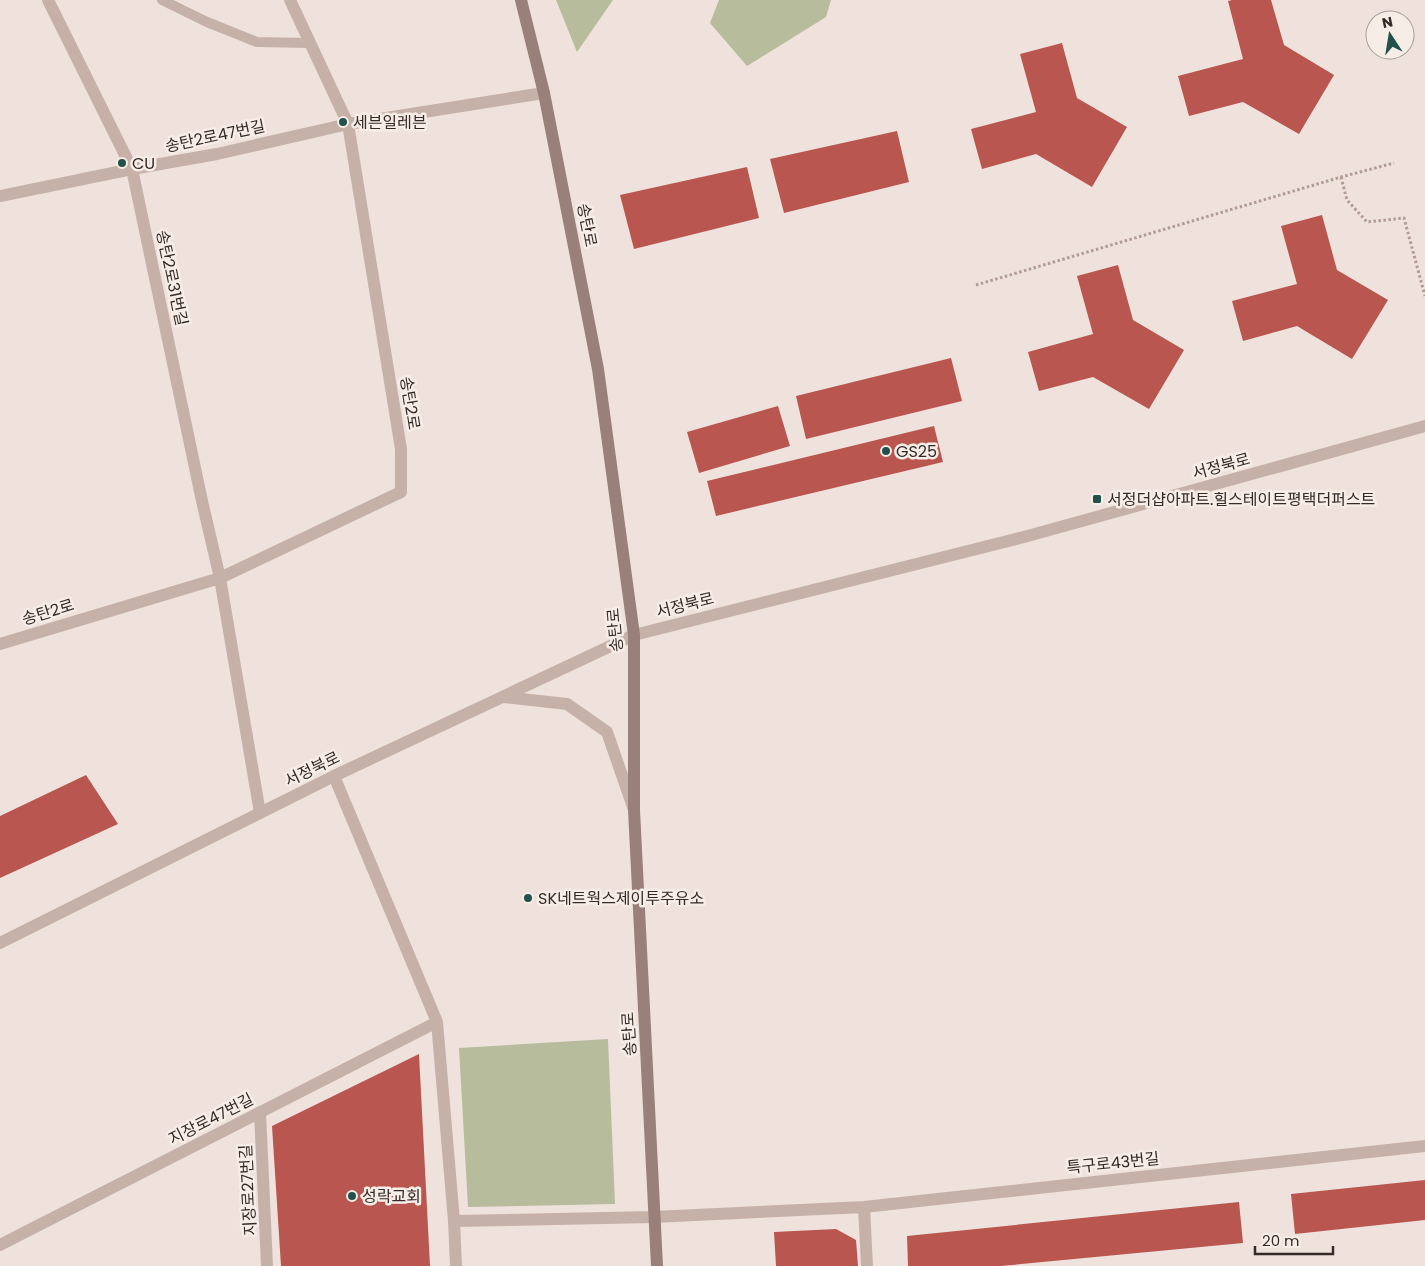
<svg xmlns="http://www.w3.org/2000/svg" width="1425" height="1266" font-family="Poppins,'Noto Sans KR',sans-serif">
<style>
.green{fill:#b7bc9d}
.building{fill:#b9564f}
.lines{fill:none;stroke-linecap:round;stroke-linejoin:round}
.path{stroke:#b19b93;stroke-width:3;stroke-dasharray:2.5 2.5;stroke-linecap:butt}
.service{stroke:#c6b1a9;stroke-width:10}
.minor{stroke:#c6b1a9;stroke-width:12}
.tertiary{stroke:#c6b1a9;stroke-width:12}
.secondary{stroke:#99807a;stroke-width:12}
.poi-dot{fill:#22514b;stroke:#f7ede7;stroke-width:2}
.labels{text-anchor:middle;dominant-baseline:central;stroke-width:5;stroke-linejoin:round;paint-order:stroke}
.poi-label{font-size:16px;fill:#342a28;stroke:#f7ede7;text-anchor:start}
.street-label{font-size:16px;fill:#342a28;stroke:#f7ede7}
</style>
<rect width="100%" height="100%" fill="#efe2dc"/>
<path class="green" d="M556 0H613L577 52Z
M719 0H831L826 17 747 66 710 23Z
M608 1039 615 1204 468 1207 459 1048Z"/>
<path class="building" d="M1232 0H1271L1284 45 1334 75 1299 134 1243 102 1189 116 1178 76 1243 59 1228 1Z
M1062 43 1077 98 1127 127 1092 187 1036 154 982 169 971 129 1036 112 1020 54Z
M897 131 909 182 784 213 770 159Z
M747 167 759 218 634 249 620 195Z
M1322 215 1337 270 1388 300 1352 359 1297 326 1243 341 1232 301 1297 284 1281 226Z
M1118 265 1133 320 1184 350 1149 409 1093 377 1039 391 1028 352 1093 334 1077 276Z
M951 358 962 401 806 439 796 396Z
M778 406 790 446 699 473 687 432Z
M934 426 943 462 716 516 707 481Z
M86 775 118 824 0 878V816Z
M419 1054 430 1266H281L272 1126Z
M1425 1180V1220L1295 1234 1291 1194Z
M1239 1202 1243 1243 1001 1266H908L907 1236Z
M836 1229 856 1240 858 1266H776L774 1232Z"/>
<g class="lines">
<path class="path" d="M1341 177 1347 200 1367 222 1404 218 1425 296
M976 285 1341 177 1394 163"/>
<path class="service" d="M162 0 207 22 257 42 310 43"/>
<path class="minor" d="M48 0 132 169 202 501 220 578 260 813
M0 196 132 169 217 154 348 124 544 93
M0 644 220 578 401 492V449L348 124 290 0
M334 776 437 1022 454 1221 456 1266
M260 1112 267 1266
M864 1207 867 1266
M454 1221 654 1217 864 1207 1425 1146
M0 1245 437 1022"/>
<path class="tertiary" d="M503 697 567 704 607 732 633 807
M0 943 334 776 634 635 1024 537 1425 426"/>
<path class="secondary" d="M521 0 544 93 598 369 634 635V810L657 1266"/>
</g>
<g class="poi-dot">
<circle cx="343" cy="122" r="5"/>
<circle cx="122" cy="163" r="5"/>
<circle cx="886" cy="451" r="5"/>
<rect x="1092" y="494" width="10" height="10" rx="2.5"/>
<circle cx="528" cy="898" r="5"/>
<circle cx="352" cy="1196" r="5"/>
</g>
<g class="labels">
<g class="poi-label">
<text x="353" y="122">세븐일레븐</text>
<text x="132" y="163">CU</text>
<text x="896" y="451">GS25</text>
<text x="1107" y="499">서정더샵아파트.힐스테이트평택더퍼스트</text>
<text x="538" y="898">SK네트웍스제이투주유소</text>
<text x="362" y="1196">성락교회</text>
</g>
<g class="street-label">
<text transform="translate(215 136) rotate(-12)">송탄2로47번길</text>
<text transform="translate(587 225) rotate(79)">송탄로</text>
<text transform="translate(172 278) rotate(78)">송탄2로31번길</text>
<text transform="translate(410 403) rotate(81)">송탄2로</text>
<text transform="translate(1221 466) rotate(-15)">서정북로</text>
<text transform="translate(685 605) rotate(-14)">서정북로</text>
<text transform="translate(48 612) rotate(-17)">송탄2로</text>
<text transform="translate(615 630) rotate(-95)">송탄로</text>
<text transform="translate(312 769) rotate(-26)">서정북로</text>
<text transform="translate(629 1034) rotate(-93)">송탄로</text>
<text transform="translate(211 1119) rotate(-27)">지장로47번길</text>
<text transform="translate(1113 1163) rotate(-6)">특구로43번길</text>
<text transform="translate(248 1190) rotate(-93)">지장로27번길</text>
</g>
</g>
<g transform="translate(1390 35) rotate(348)"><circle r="24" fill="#f7ede7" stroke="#a99f9b"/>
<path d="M0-4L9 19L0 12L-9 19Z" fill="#22514b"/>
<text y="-8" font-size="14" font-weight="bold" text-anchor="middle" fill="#342a28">N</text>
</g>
<path d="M1255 1246v8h78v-8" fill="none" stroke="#342a28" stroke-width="2.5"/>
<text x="1262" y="1246" font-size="15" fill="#342a28" stroke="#f7ede7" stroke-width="4" paint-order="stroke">20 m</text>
</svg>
